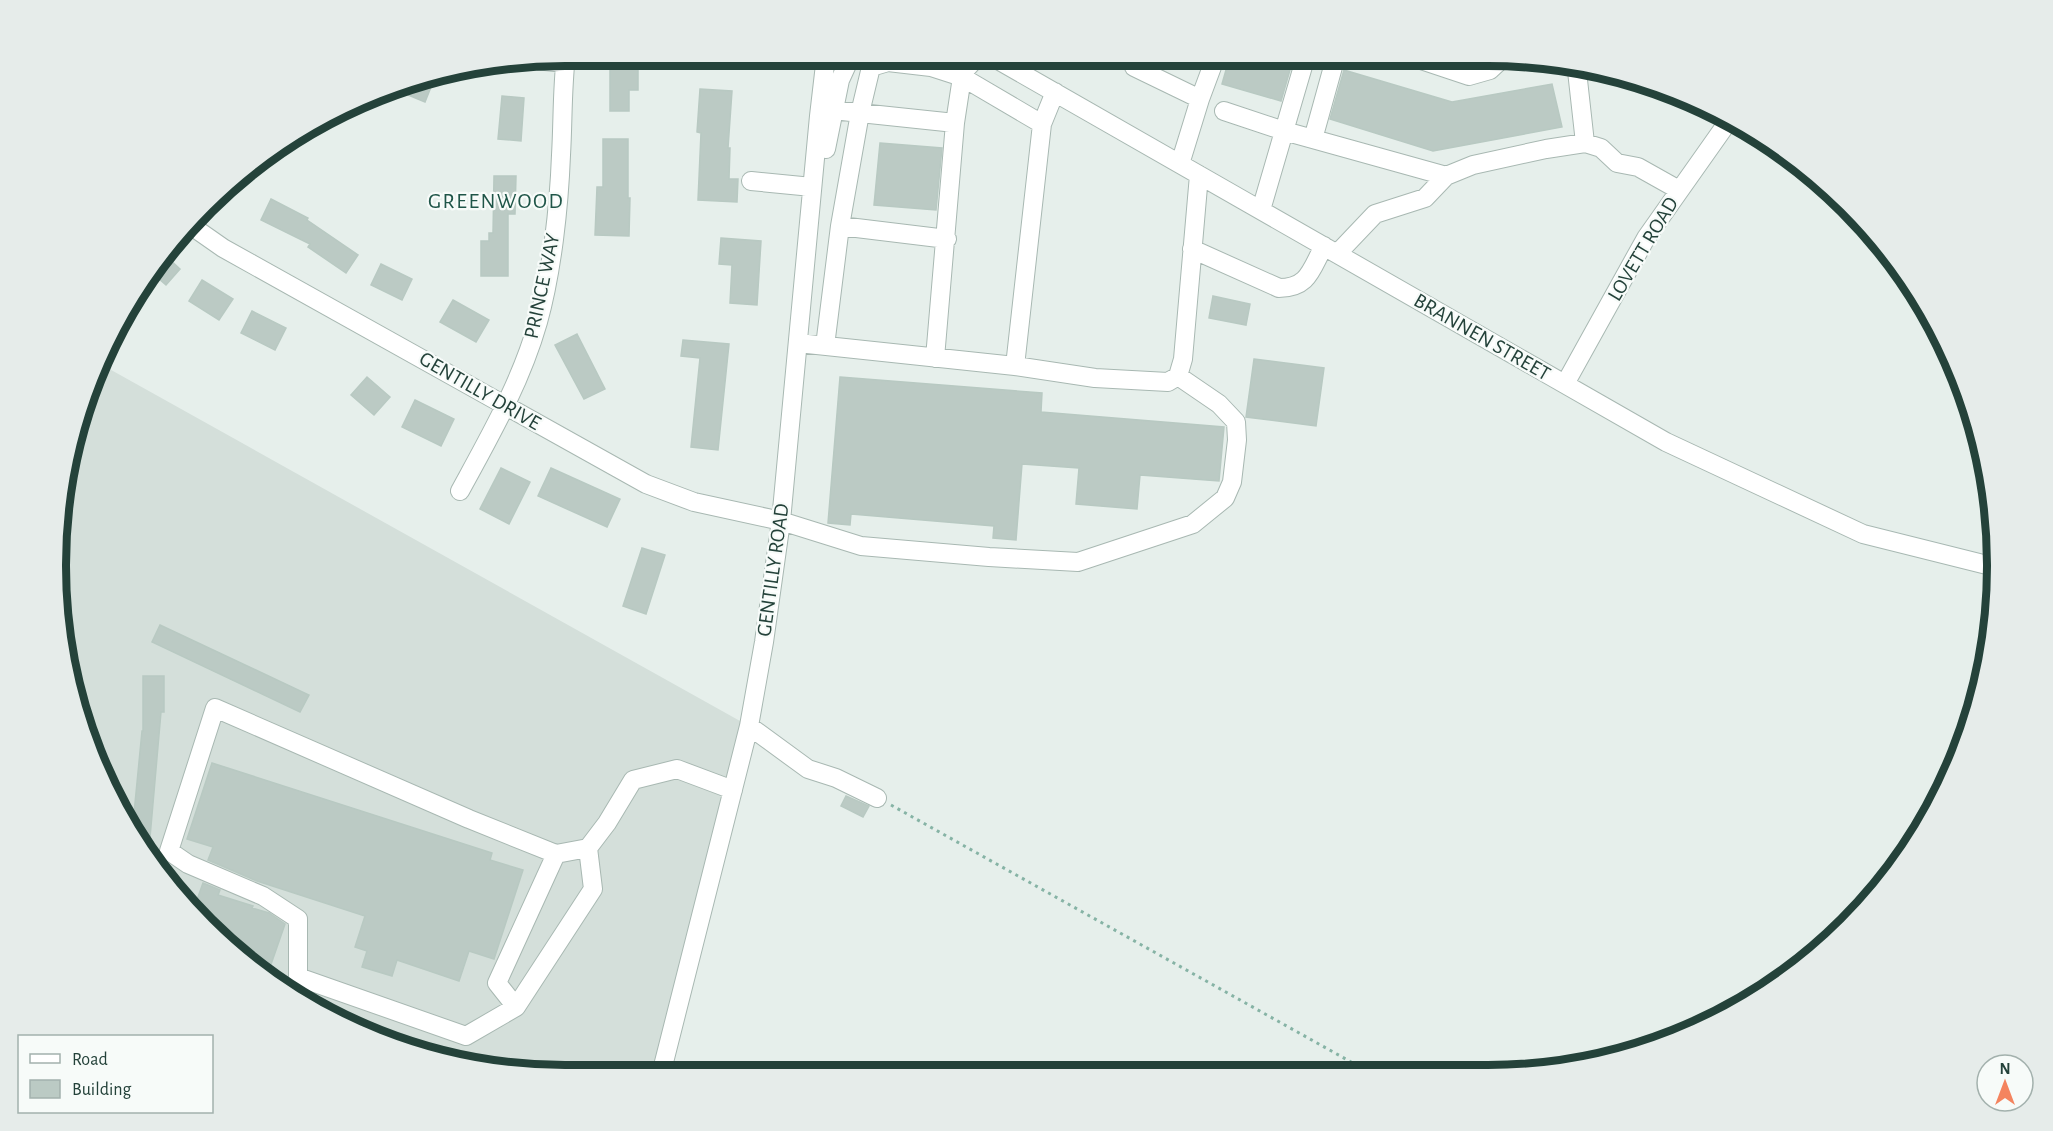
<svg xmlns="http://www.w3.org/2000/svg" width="2053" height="1131" font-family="'Alegreya Sans',sans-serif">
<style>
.built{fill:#d4dfda}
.building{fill:#bbcac4;stroke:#b8c9c2;stroke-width:1.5}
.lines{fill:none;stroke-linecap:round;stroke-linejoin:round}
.minor-casing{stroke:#a8b8b2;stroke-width:20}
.path{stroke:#86b3a5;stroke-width:3;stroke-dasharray:3 4.5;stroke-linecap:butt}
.minor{stroke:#fff;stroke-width:18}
.labels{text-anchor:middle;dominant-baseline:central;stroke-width:4.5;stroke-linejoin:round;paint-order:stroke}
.street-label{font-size:21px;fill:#24423a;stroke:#f7fbf9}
.neighbourhood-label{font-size:22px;letter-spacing:1.5px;fill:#1f5548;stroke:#f7fbf9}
.rim{fill:none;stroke:#24423a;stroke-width:8}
</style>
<rect width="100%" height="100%" fill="#e6efeb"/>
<path class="built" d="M104 366 749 726 660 1074H532L433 1058 311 1007 182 902 94 761 57 599 73 434Z"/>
<path class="building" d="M1230 56H1294L1281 101 1222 84Z
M610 66H638V90H629V111H610Z
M1344 70 1452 102 1552 84 1562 127 1433 151 1330 119Z
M435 77 425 102 391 88 401 83Z
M700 89 732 91 728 148H730L729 179H738L737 202 698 200 701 133 697 132Z
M502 96 524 98 521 141 498 139Z
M603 139H628V198H630L629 236 595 235 597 187H603Z
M880 143 942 148 936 210 874 205Z
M494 176H516L515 214H508V276H481V241H489V233H493Z
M271 199 308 218 307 220 358 255 346 273 308 247 310 244 261 220Z
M721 238 761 241 757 305 730 303 732 265 719 264Z
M166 256 180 269 166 285 151 272Z
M381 264 412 279 402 300 371 285Z
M202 280 233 299 219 320 189 301Z
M1213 296 1250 304 1246 325 1209 318Z
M453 300 489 320 476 342 440 322Z
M252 311 286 328 275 350 241 333Z
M577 334 605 389 584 399 555 345Z
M683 340 729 344 718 450 691 447 700 358 681 356Z
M1254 359 1324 368 1316 426 1246 417Z
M367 377 390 397 374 415 351 395Z
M840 377 1042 393 1041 412 1224 427 1219 481 1140 475 1137 509 1076 504 1079 468 1022 464 1016 540 993 538 994 526 851 514 850 525 828 523Z
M415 400 454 419 441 446 402 427Z
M501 468 530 482 509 524 480 509Z
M551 468 620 499 607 527 538 496Z
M642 548 665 555 646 614 623 606Z
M160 625 309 695 300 712 152 642Z
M143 676H164V712H161L149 849 133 824 142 731H143Z
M212 763 492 853 490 860 523 870 494 959 469 951 459 981 397 960 392 976 362 967 367 951 355 947 365 916 257 881 208 860 213 847 187 839Z
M846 796 869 806 863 817 841 806Z
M203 883 220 890 218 895 253 906 252 908 269 913 285 924 268 973 193 911Z"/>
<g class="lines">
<defs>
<path id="minor" d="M991 56 1666 442 1863 534 1995 567
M1336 56 1313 139 1446 176
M1409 56 1469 76 1490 70 1504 57
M1503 57 1531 58
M535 60 565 63
M1573 65 1577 71 1585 143
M1134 67 1200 99
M834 110 860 113 840 226 947 239
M1224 111 1284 131 1313 139
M955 123 860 113 871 67 888 62 931 67 962 77 1042 124
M826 149 840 80 851 56
M1180 164 1200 99 1216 56
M751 181 812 187
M1261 210 1306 56
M193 227 223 248 646 484 694 502 781 521 861 546 989 557 1078 562 1193 524 1225 498 1232 482 1237 440 1236 422 1219 404 1178 376
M1192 249 1279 288C1309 288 1311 269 1324 246
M1337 254 1375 214 1425 198 1446 176 1473 165 1546 149 1585 143 1601 148 1617 163 1638 167 1679 190
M798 343 1015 366 1042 124 1055 92
M825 346 840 226
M935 358 955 123 962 77 967 68 978 56
M1015 366 1095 378 1168 382 1178 376 1183 359 1199 175
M1565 384 1646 238 1730 119
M460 491C490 436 521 382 538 322 552 272 559 207 561 155 563 122 562 89 566 56
M749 726 808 769 836 778 877 798
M588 848 593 889 516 1007 466 1036 298 977V919L263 896 188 864 169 851 215 708 469 819 556 854 588 848 607 823 633 780 677 769 733 790
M516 1007 497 983 556 854
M661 1074 749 726 764 642 781 521 819 116 826 56"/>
</defs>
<use href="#minor" class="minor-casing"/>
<path class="path" d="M891 805 1369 1072"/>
<use href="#minor" class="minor"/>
</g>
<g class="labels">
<g class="street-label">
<text transform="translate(1643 249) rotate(-59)">LOVETT ROAD</text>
<text transform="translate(542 286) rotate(-78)">PRINCE WAY</text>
<text transform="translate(1482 337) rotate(30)">BRANNEN STREET</text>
<text transform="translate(480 391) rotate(30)">GENTILLY DRIVE</text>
<text transform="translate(773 570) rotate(-82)">GENTILLY ROAD</text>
</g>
<g class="neighbourhood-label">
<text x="496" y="201">GREENWOOD</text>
</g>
</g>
<path d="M0 0H2053V1131H0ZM565 66H1488A499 499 0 0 1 1987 565V566A499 499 0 0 1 1488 1065H565A499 499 0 0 1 66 566V565A499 499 0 0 1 565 66Z" fill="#e6ecea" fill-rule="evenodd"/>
<path class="rim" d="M565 66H1488A499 499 0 0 1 1987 565V566A499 499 0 0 1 1488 1065H565A499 499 0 0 1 66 566V565A499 499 0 0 1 565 66Z"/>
<rect x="18" y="1035" width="195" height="78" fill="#f7fbf9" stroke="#a3b1ad" stroke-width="1.5"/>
<rect x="30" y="1054" width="30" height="9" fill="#ffffff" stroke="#a3b1ad" stroke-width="1.5"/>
<text x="72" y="1065" font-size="18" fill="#24423a">Road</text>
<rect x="30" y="1080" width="30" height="18" fill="#bbcac4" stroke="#a3b1ad" stroke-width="1.5"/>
<text x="72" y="1095" font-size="18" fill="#24423a">Building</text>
<g transform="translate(2005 1083)"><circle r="28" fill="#f7fbf9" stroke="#a3b1ad" stroke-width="1.5"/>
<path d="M0-4.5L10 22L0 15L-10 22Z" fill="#f4845f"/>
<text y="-9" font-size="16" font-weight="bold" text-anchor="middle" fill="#24423a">N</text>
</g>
</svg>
